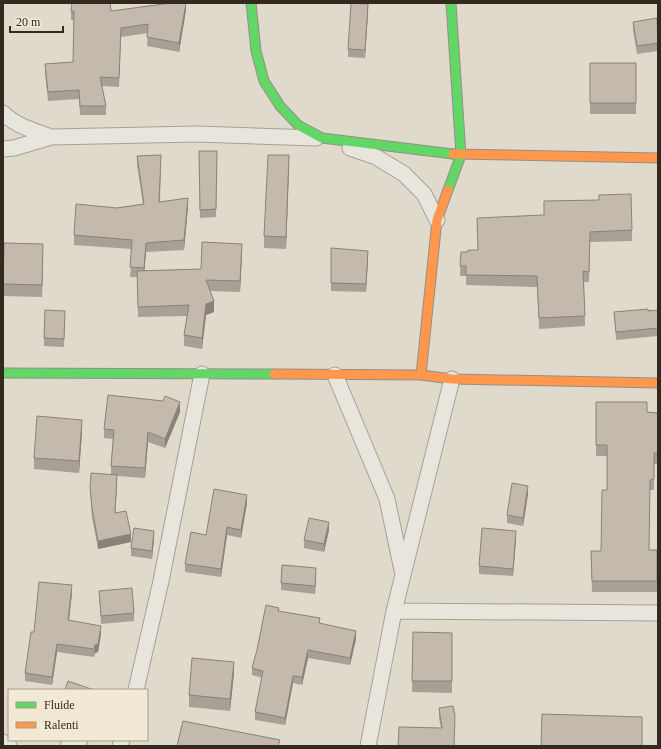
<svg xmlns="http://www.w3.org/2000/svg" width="661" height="749" font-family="Georgia,serif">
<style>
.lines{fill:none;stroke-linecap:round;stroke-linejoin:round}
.street-casing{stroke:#a5a096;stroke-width:17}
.fast-casing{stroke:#958f85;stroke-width:11}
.slow-casing{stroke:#958f85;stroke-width:11}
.street{stroke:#e8e5dd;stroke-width:15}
.fast{stroke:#63d668;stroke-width:9}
.slow{stroke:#ff974d;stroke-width:9}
.wall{fill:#a8a095}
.shaded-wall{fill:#888279}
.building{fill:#c3baad;stroke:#888279}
</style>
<rect width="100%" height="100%" fill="#e0dacc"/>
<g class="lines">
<defs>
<path id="street" d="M3 113C16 126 35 131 51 137
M350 148 376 157 404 174 424 194 437 220
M3 149 14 148 51 137 197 134 316 138
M335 375 387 499 402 570
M394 611 658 613
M136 690 161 581 202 374
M3 742 9 746
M68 746 80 740
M120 746 122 740
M368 746 394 611 452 379"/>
<path id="fast" d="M251 3 256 51 264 81 280 106 298 125 322 138 453 154
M448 190 461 155 451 3
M3 373 274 374"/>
<path id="slow" d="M453 154 658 158
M274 374 421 375 452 379 658 383
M421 375 437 220 448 190"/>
</defs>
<use href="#street" class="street-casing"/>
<use href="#fast" class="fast-casing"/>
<use href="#slow" class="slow-casing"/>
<use href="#street" class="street"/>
<use href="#fast" class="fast"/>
<use href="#slow" class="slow"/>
</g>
<path class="wall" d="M186 3V10L179 52 147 46 148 33 121 37 119 87 102 86 106 106V115H80L79 99 48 101 45 73V64L73 62 74 20H71V11H111Z
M368 12 365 58 348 57V49Z
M633 22H658V51L637 54 633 30Z
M590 63H636V114H590Z
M199 151H217L216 217 200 218Z
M137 156 161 165 160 202 188 207 184 250 146 252 144 271 201 269 242 254 240 292 210 291 214 312 206 315 202 349 184 346V335L187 316 138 317 137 277H130L132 249 74 245V235L117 208 143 204 137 165Z
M289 167 286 249 264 248V236Z
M477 218 632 230V241L590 242 589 282H584L585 326 539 329 537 287 466 285V276H460L461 252H468L478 250Z
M331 248 368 258 366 292 331 291Z
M43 256 42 297 3 296V284Z
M658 310V336L616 340 614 312Z
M65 319 64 347 44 346V338Z
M596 402 647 412 658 413V464H654V490H650L649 550H657V592H592L591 551H601L607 490V456H596Z
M180 412 165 448 148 442 145 478 117 476 115 513 131 542 98 549 92 517 90 487 111 475V466L113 439 104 438V429Z
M82 432 79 473 34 469V458Z
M528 494 523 526 507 523V515Z
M247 503 241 538 227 535 221 577 185 572V564L206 535Z
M329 530 324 552 304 548V540Z
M154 539 152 559 131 556V548Z
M516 539 513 576 479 574V566Z
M316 576 315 594 281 590V583Z
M99 591 134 613V621L101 624Z
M72 593 69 620 101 634 98 652 95 653 94 657 57 652 52 685 25 681V673L34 632Z
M279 611 320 624 356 639 350 665 308 658 302 685 293 683 285 725 255 720V712L262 678 252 675V668Z
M413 632 452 633V693L412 692Z
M234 673 230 711 189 707V695Z
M439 708 454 746 441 728 439 718Z"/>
<path class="shaded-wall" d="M186 3V10L179 52V43Z
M368 4V12L365 58V50Z
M289 155V167L286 249V237Z
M188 198V207L184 250V240Z
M146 243V252L144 278V268Z
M43 244V256L42 297V285Z
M242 244V254L240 292V281Z
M368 251V258L366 292V284Z
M214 301V312L206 315 202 349V338L206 304Z
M180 402V412L165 448V439Z
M82 420V432L79 473V461Z
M148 432V442L145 478V468Z
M117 475V483L115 521V513Z
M528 486V494L523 526V518Z
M247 495V503L241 538V530Z
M329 522V530L324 552V544Z
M227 527V535L221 577V569Z
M154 531V539L152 559V551Z
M516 531V539L513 576V569Z
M131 534V542L98 549V541Z
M316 568V576L315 594V586Z
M72 585V593L68 628V620Z
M101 626V634L98 652 95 653 94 657 95 645Z
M356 631V639L350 665V658Z
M57 644V652L52 685V677Z
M308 650V658L302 685V677Z
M234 662V673L230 711V699Z
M293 676V683L285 725V718Z"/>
<path class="building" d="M72 3H110L111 11 171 3H186L179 43 147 37 148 24 121 28 119 78 100 77 106 106H80L79 90 48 92 45 64 73 62 74 11H71Z
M351 3 368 4 365 50 348 49Z
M657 18 658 43 637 46 633 22Z
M590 63H636V103H590Z
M199 151H217L216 209 200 210Z
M161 155 159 202 188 198 184 240 146 243 144 268 130 267 132 240 74 235 76 204 117 208 144 204 137 156Z
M268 155H289L286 237 264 236Z
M631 194 632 230 590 232 589 272 583 271 585 316 539 318 537 276 466 275V266H460L461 252H468V250H478L477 218 544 215V201L599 200V195Z
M202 242 242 244 240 281 206 280 214 301 206 304 202 338 184 335 189 305 138 307 137 271 201 269Z
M4 243 43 244 42 285 3 284Z
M331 248 368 251 366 284 331 283Z
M648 309V311L658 310V328L616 332 614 312Z
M45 310 65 311 64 339 44 338Z
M108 395 163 401 165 396 180 402 165 439 148 432 145 468 111 466 114 430 104 429Z
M596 402H647V412L658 413V453H654V479L650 480 649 550H657V581H592L591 551H601L602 490H607V445H596Z
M37 416 82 420 79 461 34 458Z
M91 473 117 475 115 513 126 511 131 534 98 541 92 509 90 487Z
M512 483 528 486 523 518 507 515Z
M214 489 247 495 241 530 227 527 221 569 185 564 191 532 206 535Z
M309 518 329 522 324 544 304 540Z
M134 528 154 531 152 551 131 548Z
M482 528 516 531 513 569 479 566Z
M282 565 316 568 315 586 281 583Z
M39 582 72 585 68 620 101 626 98 644 95 645 94 649 57 644 52 677 25 673 31 632H34Z
M132 588 134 613 101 616 99 591Z
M266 605 279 608 278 611 320 618 319 623 356 631 350 658 308 650 302 677 293 676 285 718 255 712 263 671 252 668 257 650Z
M413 632 452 633V681H412Z
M192 658 234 662 230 699 189 695Z
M68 681 94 690H65Z
M453 706 455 715 454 746H398L399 727 442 728 439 708Z
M542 714 642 717V746H541Z
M183 721 280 740 278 746H177Z"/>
<rect width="661" height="749" fill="none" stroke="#33291f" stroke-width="8"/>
<rect x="8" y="689" width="140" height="52" fill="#f1e9d3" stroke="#a59c8b"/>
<rect x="16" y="702" width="20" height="6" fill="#63d668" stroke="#a59c8b"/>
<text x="44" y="709" font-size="12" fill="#33291f">Fluide</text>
<rect x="16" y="722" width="20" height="6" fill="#ff974d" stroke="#a59c8b"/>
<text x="44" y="729" font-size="12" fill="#33291f">Ralenti</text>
<path d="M10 26v6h53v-6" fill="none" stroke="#33291f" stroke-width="2"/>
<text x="16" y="26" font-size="12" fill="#33291f" stroke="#f1e9d3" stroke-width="3" paint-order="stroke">20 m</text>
</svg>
